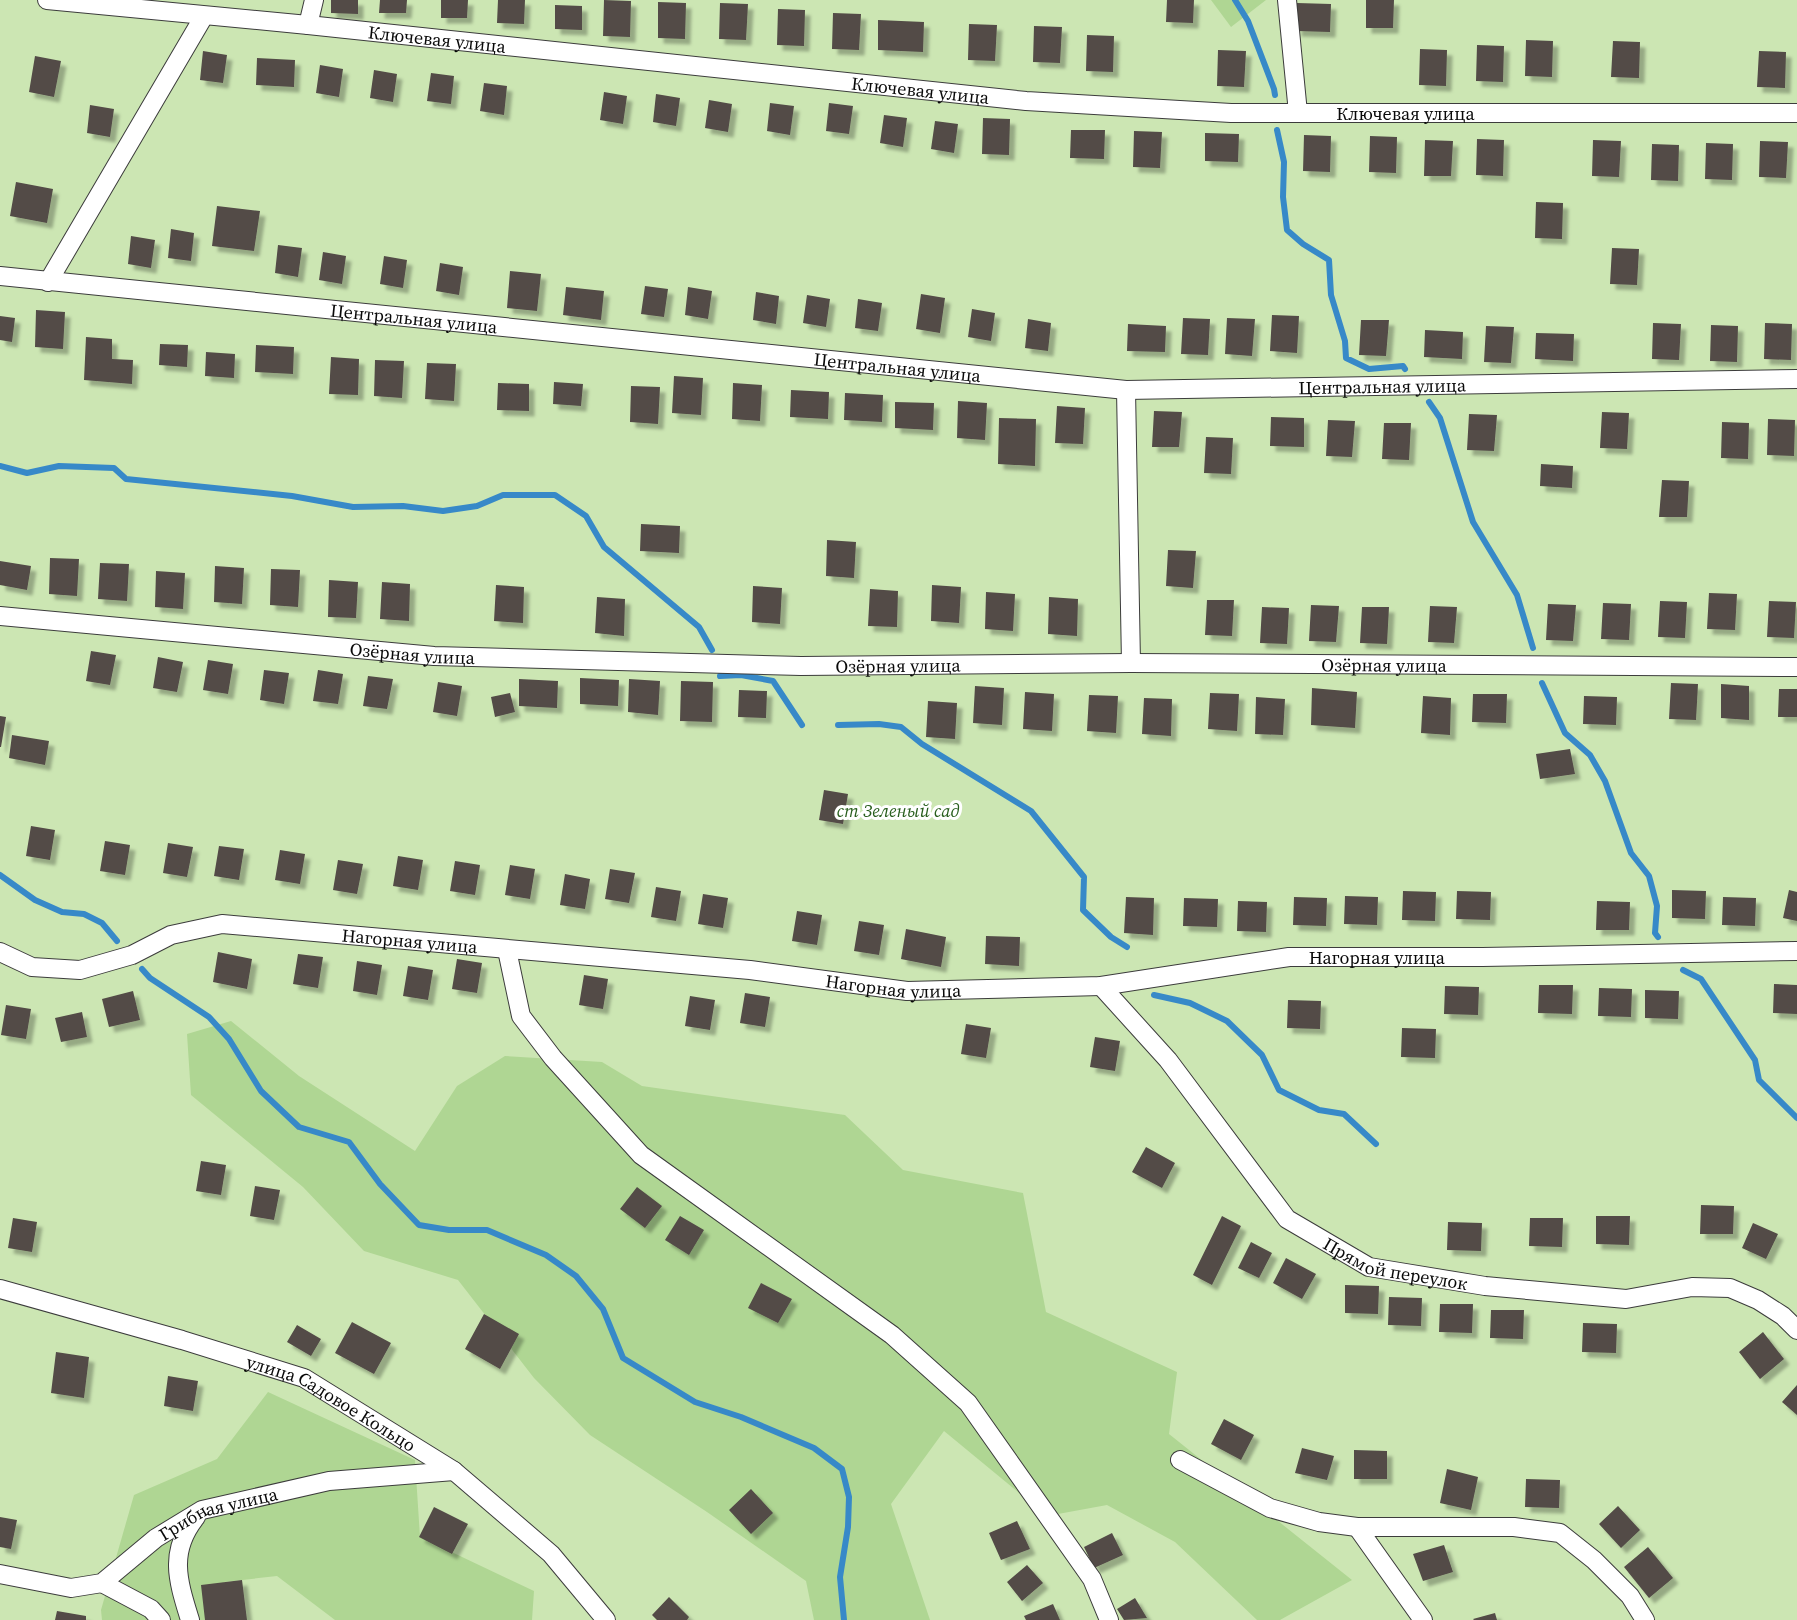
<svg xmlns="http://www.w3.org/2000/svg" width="1797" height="1620" font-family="'Source Serif 4',serif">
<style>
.green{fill:#cce6b3}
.forest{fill:#afd693}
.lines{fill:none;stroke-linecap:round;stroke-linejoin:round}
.stream{stroke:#3789c8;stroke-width:6}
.building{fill:#524b46;filter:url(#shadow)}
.minor-casing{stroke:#3c3c3c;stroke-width:20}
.minor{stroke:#fff;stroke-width:18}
.labels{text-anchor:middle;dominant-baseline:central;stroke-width:6;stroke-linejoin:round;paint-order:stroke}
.street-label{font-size:18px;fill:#090909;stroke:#fff}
.park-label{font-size:18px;font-style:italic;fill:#285e1d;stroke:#fff}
</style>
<defs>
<filter id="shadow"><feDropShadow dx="5.5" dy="5.5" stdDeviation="1.5" flood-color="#0004"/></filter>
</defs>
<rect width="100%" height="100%" fill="#fefbe7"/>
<path class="green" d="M0 0H1797V1620H0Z"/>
<path class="forest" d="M1211 0H1266L1231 27Z
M231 1021 299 1076 415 1151 457 1086 505 1056 602 1062 642 1086 845 1115 903 1170 1023 1193 1046 1312 1177 1372 1169 1434 1352 1580 1280 1620H1257L1175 1542 1107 1505 1047 1516 944 1431 891 1504 930 1620H814L806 1581 707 1512 590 1435 534 1378 458 1280 364 1251 303 1187 191 1095 187 1034Z
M268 1392 415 1460 420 1537 534 1591 532 1620H335L277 1576 224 1582 207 1620H102L101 1610 134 1495 217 1459Z"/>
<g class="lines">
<path class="stream" d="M1235 0 1248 21 1274 89 1275 95
M1277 130 1284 162 1283 197 1287 230 1303 244 1329 260 1331 295 1345 341 1346 358 1369 369 1403 366 1405 369
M1429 402 1440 418 1473 522 1517 595 1533 648
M0 466 27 473 59 466 114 468 126 479 292 496 353 507 403 506 443 511 477 506 503 495H555L586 516 604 547 699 627 712 650
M720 676 741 675 773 681 802 725
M1542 683 1565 733 1590 755 1605 781 1631 853 1649 876 1657 906 1655 933 1658 937
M838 725 879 724 901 727 922 744 1031 811 1084 877 1083 910 1111 937 1127 947
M0 875 35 900 62 912 84 914 102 923 117 941
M142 969 150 978 209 1017 229 1039 261 1091 299 1127 349 1142 380 1184 419 1225 449 1230H487L546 1255 576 1276 603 1309 623 1358 695 1402 741 1417 814 1448 842 1469 849 1497 848 1527 840 1577 844 1620
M1683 970 1701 979 1755 1060 1759 1080 1797 1118
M1154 995 1190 1003 1227 1021 1262 1055 1279 1090 1319 1110 1344 1114 1376 1144"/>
</g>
<path class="building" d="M331 0H358V14L331 13Z
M380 0H407L406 13H379Z
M441 0H468L467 18H441Z
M498 0H525L524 24 497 23Z
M604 0 631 1 630 37 603 36Z
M1167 0H1194L1193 23 1166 22Z
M1366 0H1394L1393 28H1366Z
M658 2 686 3 685 39 658 38Z
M720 3 748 4 746 40 719 39Z
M1297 3 1331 4 1330 32 1296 31Z
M555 5 582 6V30L555 29Z
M778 9 805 10 804 46 777 45Z
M833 13 861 14 859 50 832 49Z
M878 20 924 22 923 52 878 50Z
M969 24 997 25 995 61 968 60Z
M1034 26 1062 27 1060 63 1033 62Z
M1087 35 1114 36 1113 72 1086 71Z
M1526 40 1553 41 1552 77 1525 76Z
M1613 41 1640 42 1639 78 1611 77Z
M1477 45 1504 46 1503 82 1476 81Z
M1420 49 1447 50 1446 86 1419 85Z
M1218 50 1246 51 1244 87 1217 86Z
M203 51 227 55 223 83 200 80Z
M1759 51 1786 52 1785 88 1757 87Z
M35 56 61 61 54 97 29 92Z
M257 58 295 60 294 87 256 85Z
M320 65 343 69 339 97 316 93Z
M374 70 397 74 393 102 370 98Z
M431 73 454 76 451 104 427 101Z
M484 83 507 86 504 115 480 111Z
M604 92 627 96 623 124 600 120Z
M656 94 680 98 676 126 653 122Z
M709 100 732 104 728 132 705 128Z
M770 103 794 106 790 135 767 131Z
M829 103 853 106 849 134 826 131Z
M90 105 114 109 110 137 87 133Z
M884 115 907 118 903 147 880 143Z
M983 118 1010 119 1009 155 982 154Z
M935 121 958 124 954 153 931 149Z
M1071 130H1105L1104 159 1070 158Z
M1134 131 1162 132 1160 168 1133 167Z
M1205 133 1239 134 1238 162 1205 161Z
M1304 135 1331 136 1330 172 1303 171Z
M1370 136 1397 137 1396 173 1369 172Z
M1477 139 1504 140 1503 176 1476 175Z
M1425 140 1453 141 1451 176H1424Z
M1593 140 1621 141 1619 177 1592 176Z
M1760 141 1788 142 1786 178 1759 177Z
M1706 143 1733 144 1732 180 1705 179Z
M1652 144 1679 145 1678 181 1651 180Z
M16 182 53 189 47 223 10 216Z
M1536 202 1563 203 1562 239 1535 238Z
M217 206 260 211 254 251 212 246Z
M171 229 194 233 191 261 168 258Z
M131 236 155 240 151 268 128 264Z
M278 245 302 248 298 277 275 273Z
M1612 248 1639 249 1637 285 1610 284Z
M323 252 346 256 342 284 319 280Z
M384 256 407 260 403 288 380 284Z
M440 263 463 267 459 295 436 291Z
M510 271 541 274 537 311 507 308Z
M645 286 668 289 664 317 641 314Z
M566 287 604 291 601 320 563 315Z
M688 287 712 291 708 319 685 315Z
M756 292 779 296 776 324 753 320Z
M921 294 945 298 940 333 916 329Z
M807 295 830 299 826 327 803 323Z
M858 299 882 303 878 331 855 328Z
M972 309 995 313 991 341 968 337Z
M36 310 65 312 63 349 35 347Z
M1272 315 1299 316 1297 353 1270 351Z
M0 316 15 318 12 342 0 340Z
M1183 318 1210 319 1208 355 1181 354Z
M1227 318 1255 319 1252 356 1225 354Z
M1028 319 1051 323 1048 351 1025 348Z
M1361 320H1389L1386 356 1359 355Z
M1653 323 1681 324 1679 360 1652 359Z
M1765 323 1792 324 1791 360 1764 359Z
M1128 324 1166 326 1165 352 1127 351Z
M1711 325 1738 326 1737 362 1710 361Z
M1486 326 1514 327 1511 363 1484 362Z
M1425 330 1463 332 1462 359 1424 357Z
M1536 333 1574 334 1573 361 1535 359Z
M86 337 112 339V359L133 360 132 384 84 380Z
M160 344 188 345 187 367 159 365Z
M256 345 294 347 293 374 255 372Z
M206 352 235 354 234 378 205 376Z
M331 357 359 359 358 395 329 394Z
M375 360 404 361 402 398 374 396Z
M427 363 456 364 454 401 425 399Z
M674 376 703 378 701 415 672 413Z
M554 382 583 384 581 406 553 404Z
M498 383 529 384V411L497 410Z
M733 383 762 385 760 421 732 419Z
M631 386 660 387 658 424 630 422Z
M791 390 829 392 828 419 790 417Z
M845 393 883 395 882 422 844 420Z
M958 401 987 403 985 440 957 438Z
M895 402 934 403 933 430 895 428Z
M1057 406 1085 408 1083 444 1055 443Z
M1154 411 1182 412 1179 447H1152Z
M1602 412 1629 413 1627 449 1600 448Z
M1469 414 1497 415 1494 451 1467 450Z
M1271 417 1304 418V447L1270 446Z
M999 418 1036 419 1035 466 998 464Z
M1768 419 1795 420 1794 456 1767 455Z
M1328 420 1355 421 1352 457 1326 456Z
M1722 422 1749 423 1748 459 1721 458Z
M1384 423H1411L1409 460 1382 459Z
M1206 437 1233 438 1231 474 1204 473Z
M1541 464 1573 466 1572 488 1540 486Z
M1662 480 1689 481 1687 517H1659Z
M641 524 680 526 679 553 640 551Z
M827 540 856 542 854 578 826 576Z
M1168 550 1196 551 1193 588 1166 586Z
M50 558 79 559 77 596 49 594Z
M0 561 31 566 27 590 0 585Z
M100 563 129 564 127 601 98 599Z
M215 566 244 568 242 604 214 602Z
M271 569 300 570 298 607 270 605Z
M156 571 185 573 183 609 155 607Z
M329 580 358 582 356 618 328 617Z
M382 582 410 584 409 621 380 619Z
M496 585 524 587 523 623 494 621Z
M932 585 961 587 959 623 931 621Z
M753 586 782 588 780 624 752 622Z
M870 589 898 591 897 627 868 626Z
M986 592 1015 594 1013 631 985 629Z
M1709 593 1737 594 1735 630 1707 629Z
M597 597 625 599 624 636 595 633Z
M1049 597 1078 599 1077 636 1048 634Z
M1207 600H1234L1232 636 1205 635Z
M1660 601 1687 602 1685 638 1658 637Z
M1769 601 1796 602 1794 638 1767 637Z
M1603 603 1631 604 1629 640 1601 639Z
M1548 604 1576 605 1573 641 1546 640Z
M1311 605 1339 606 1336 642 1309 641Z
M1430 606 1457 607 1454 643 1428 642Z
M1262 607 1289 608 1287 644 1260 643Z
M1362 607H1389L1387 644 1360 643Z
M91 651 116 655 110 685 86 681Z
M158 657 183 662 177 692 153 688Z
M208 660 233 664 228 694 203 690Z
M264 670 289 673 284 704 260 700Z
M318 670 343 674 338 704 313 701Z
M368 676 393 679 387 709 363 706Z
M580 678 619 680 618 706 580 704Z
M519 679 558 681 557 708 519 706Z
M629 679 660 681 658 715 628 712Z
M681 681 713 682 712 722 680 721Z
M438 682 462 686 457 716 433 712Z
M1671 683 1698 684 1696 720 1669 719Z
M1721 684 1749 686V720L1721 718Z
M975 686 1004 688 1002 725 973 723Z
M1312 688 1357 692 1355 728 1311 725Z
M1779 689H1797V717H1778Z
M739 690 767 691 766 718 738 717Z
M1025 692 1054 694 1052 731 1023 729Z
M510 693 515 712 495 717 491 697Z
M1210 693 1239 694 1237 731 1208 729Z
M1473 694H1507L1506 723 1472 722Z
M1089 695 1118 696 1116 733 1087 731Z
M1423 696 1451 698 1450 735 1421 733Z
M1584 696 1617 697 1616 725 1583 724Z
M1256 697 1285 699 1283 735 1255 734Z
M1144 698 1172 699 1171 736 1142 734Z
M928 701 957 703 955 739 926 737Z
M0 716 6 717 1 747H0Z
M12 735 49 741 45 765 9 758Z
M1570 749 1575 774 1540 779 1536 754Z
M824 790 848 794 843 824 819 820Z
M31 826 55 830 50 860 26 856Z
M105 841 130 845 125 875 100 871Z
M168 843 193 847 187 877 163 873Z
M219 846 244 849 239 880 214 876Z
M280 850 305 854 300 884 275 880Z
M398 856 423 860 418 890 393 886Z
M338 860 363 864 357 894 333 890Z
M455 861 480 865 475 895 450 891Z
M510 865 535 869 530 899 505 895Z
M610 869 635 873 629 903 605 899Z
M565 874 590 879 585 909 560 905Z
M656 887 681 891 676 921 651 917Z
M1672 890 1706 891 1705 919 1672 918Z
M1789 890 1797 892V921L1783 918Z
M1403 891 1436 892 1435 921 1402 920Z
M1457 891 1491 892 1490 920 1456 919Z
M703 894 728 898 723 928 698 924Z
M1345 896 1378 897 1377 925 1344 924Z
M1126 897 1154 898 1153 935 1124 933Z
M1294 897 1327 898 1326 926 1293 925Z
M1723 897 1756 898 1755 926 1722 925Z
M1184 898 1218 899 1217 927 1183 926Z
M1238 901 1267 902 1266 932 1237 931Z
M1597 901 1630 902 1629 930H1596Z
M797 911 822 915 817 945 792 941Z
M859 921 884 925 879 955 854 951Z
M906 929 946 937 941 967 901 959Z
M986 936 1020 937 1019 966 985 964Z
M218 952 252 959 247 989 213 982Z
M298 954 323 957 318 988 293 984Z
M457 959 482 963 477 993 452 989Z
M357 961 382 965 377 995 353 991Z
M408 966 433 970 428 1000 403 996Z
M584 975 608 979 603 1009 579 1005Z
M1774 984 1797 985V1014L1773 1013Z
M1539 985H1573L1572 1014 1538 1013Z
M1445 986 1479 987 1478 1015 1444 1014Z
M1599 988 1632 989 1631 1017 1598 1016Z
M1645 990 1679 991 1678 1019 1645 1018Z
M133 991 140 1020 109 1027 102 999Z
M745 993 770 997 765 1027 740 1023Z
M690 996 715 1000 710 1030 685 1026Z
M1288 1000 1321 1001 1320 1029 1287 1028Z
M6 1005 31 1009 26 1039 1 1035Z
M82 1012 87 1037 61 1042 55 1018Z
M966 1024 991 1028 986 1058 961 1054Z
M1402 1028 1436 1029 1435 1058 1401 1057Z
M1095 1037 1120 1041 1115 1071 1090 1067Z
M1146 1147 1175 1163 1162 1188 1132 1172Z
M201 1161 226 1165 221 1195 196 1191Z
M255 1186 280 1190 274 1220 250 1216Z
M637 1187 662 1206 645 1228 620 1209Z
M1701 1205 1734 1206 1733 1234H1700Z
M680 1216 704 1230 689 1255 665 1240Z
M1222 1216 1241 1226 1212 1285 1193 1275Z
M1596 1216H1630L1629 1245 1596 1244Z
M13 1218 37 1222 32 1252 8 1248Z
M1530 1218H1563L1562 1247 1529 1246Z
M1448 1222 1482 1223 1481 1251 1447 1250Z
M1753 1223 1778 1234 1766 1259 1742 1248Z
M1251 1242 1272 1253 1259 1278 1238 1268Z
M1286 1258 1316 1274 1302 1299 1273 1283Z
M761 1283 792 1299 778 1323 748 1308Z
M1345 1285 1379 1286 1378 1314 1345 1313Z
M1389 1297 1422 1298 1421 1326 1388 1325Z
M1440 1304H1473L1472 1333 1439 1332Z
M1491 1310H1524L1523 1339 1490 1338Z
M484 1314 519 1334 500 1369 465 1349Z
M352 1322 391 1343 374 1374 335 1353Z
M1583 1323 1617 1324 1616 1353 1582 1352Z
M297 1325 321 1339 311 1356 287 1342Z
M1763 1332 1784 1359 1760 1379 1739 1352Z
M56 1352 89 1357 84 1398 51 1393Z
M168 1376 198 1381 193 1411 164 1406Z
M1797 1385V1415L1782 1402Z
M1224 1419 1254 1435 1241 1460 1211 1444Z
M1302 1448 1334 1456 1327 1480 1295 1473Z
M1354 1450 1387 1451V1479H1354Z
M1447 1469 1478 1477 1471 1510 1440 1503Z
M1526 1479 1560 1480 1559 1508 1525 1507Z
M751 1489 773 1513 751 1534 729 1510Z
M1618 1506 1640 1530 1621 1548 1599 1524Z
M434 1507 468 1524 452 1554 419 1537Z
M0 1517 17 1520 11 1549 0 1547Z
M1017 1521 1030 1549 1001 1560 989 1533Z
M1112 1533 1123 1555 1094 1568 1084 1547Z
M1444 1545 1453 1572 1423 1581 1413 1554Z
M1648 1547 1673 1578 1649 1598 1624 1567Z
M1027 1565 1043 1583 1022 1601 1007 1582Z
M242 1580 247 1620H205L201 1585Z
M669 1597 689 1617 687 1620H657L652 1615Z
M1135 1598 1147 1618 1124 1620 1117 1609Z
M1053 1604 1060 1620H1026L1024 1616Z
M57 1611 86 1616V1620H55Z
M1495 1613 1497 1620H1474L1473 1619Z"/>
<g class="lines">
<defs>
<g id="minor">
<path id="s1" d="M47 0 308 25 1026 101 1231 113H1797"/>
<path d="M1287 0 1298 113"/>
<path d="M308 25 314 0"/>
<path id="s2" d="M0 276 1126 390 1797 379"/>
<path d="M48 282 204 16"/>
<path d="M1126 390 1131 663"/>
<path id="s3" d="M0 616 434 656 801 666 1131 663 1797 667"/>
<path d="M507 950 521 1016 553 1058 641 1155 892 1335 968 1403 1092 1579 1109 1620"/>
<path id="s4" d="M0 952 32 967 80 970 132 955 171 935 222 924 750 970 907 991 1101 986 1289 957H1482L1797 951"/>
<path id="s5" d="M1101 986 1168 1060 1287 1219 1369 1267 1485 1286 1626 1299 1692 1287 1730 1288 1758 1300 1783 1316 1797 1330"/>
<path id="s6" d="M0 1289 182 1340 304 1378 454 1471 551 1554 606 1620"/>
<path d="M1180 1460 1270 1508 1319 1522 1357 1527H1514L1560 1533 1594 1560 1630 1596 1645 1620"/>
<path d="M1357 1527 1423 1620"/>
<path id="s7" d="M0 1574 71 1588 102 1583 156 1538 202 1510 329 1481 454 1471"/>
<path d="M102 1583 151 1609 161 1620"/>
<path d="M190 1620C178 1581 168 1552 196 1517"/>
</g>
</defs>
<use href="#minor" class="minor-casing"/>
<use href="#minor" class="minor"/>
</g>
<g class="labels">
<g class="street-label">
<text stroke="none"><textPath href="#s1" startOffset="392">Ключевая улица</textPath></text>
<text stroke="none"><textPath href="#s1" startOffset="878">Ключевая улица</textPath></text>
<text stroke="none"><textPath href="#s1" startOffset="1364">Ключевая улица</textPath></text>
<text stroke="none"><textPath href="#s2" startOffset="416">Центральная улица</textPath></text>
<text stroke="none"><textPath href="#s2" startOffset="902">Центральная улица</textPath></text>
<text stroke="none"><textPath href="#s2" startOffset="1388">Центральная улица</textPath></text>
<text stroke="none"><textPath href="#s3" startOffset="414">Озёрная улица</textPath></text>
<text stroke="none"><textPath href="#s3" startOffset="1386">Озёрная улица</textPath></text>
<text stroke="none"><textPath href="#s3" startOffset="900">Озёрная улица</textPath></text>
<text stroke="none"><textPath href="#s4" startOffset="422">Нагорная улица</textPath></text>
<text stroke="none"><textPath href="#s4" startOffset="1394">Нагорная улица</textPath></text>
<text stroke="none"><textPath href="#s4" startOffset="908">Нагорная улица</textPath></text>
<text stroke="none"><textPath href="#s5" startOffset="418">Прямой переулок</textPath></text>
<text stroke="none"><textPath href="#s6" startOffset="352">улица Садовое Кольцо</textPath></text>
<text stroke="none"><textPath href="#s7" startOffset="242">Грибная улица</textPath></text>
</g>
<g class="park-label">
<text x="898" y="810">ст Зеленый сад</text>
</g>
</g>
</svg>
